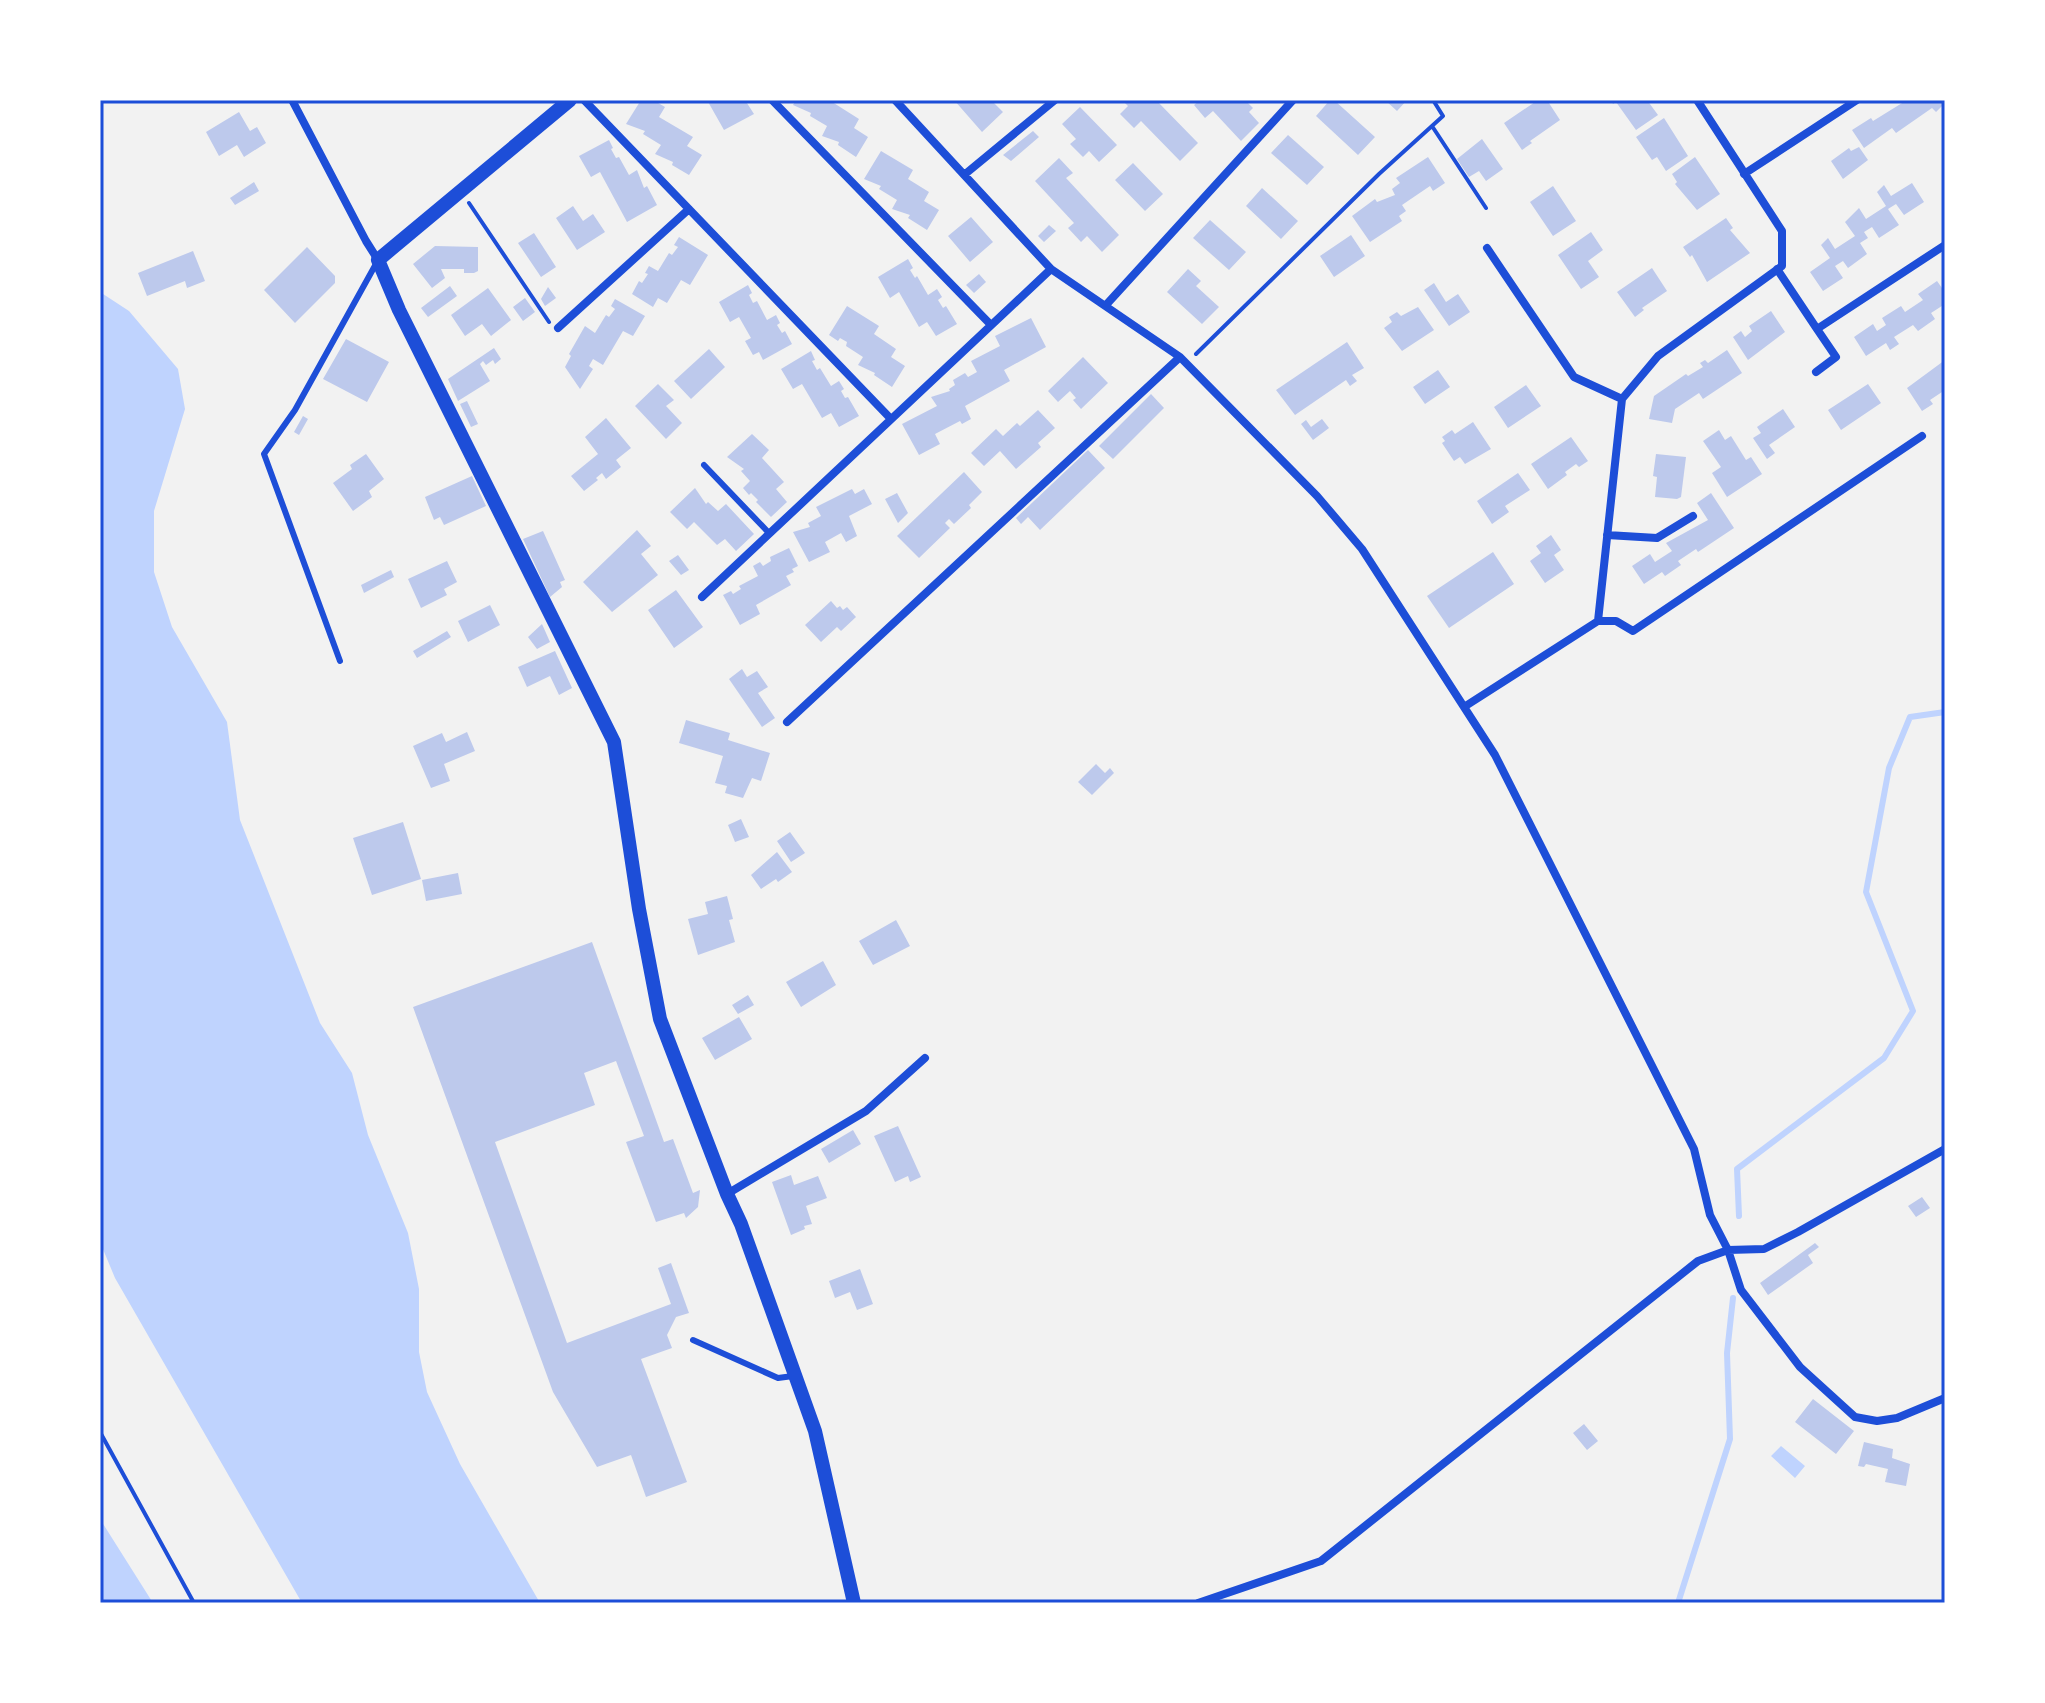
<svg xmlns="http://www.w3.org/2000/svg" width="2045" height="1703" font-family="Montserrat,sans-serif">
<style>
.water{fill:#bfd3fe}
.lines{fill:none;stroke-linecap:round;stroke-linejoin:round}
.stream{stroke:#bfd3fe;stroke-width:6}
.building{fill:#bdc9ec}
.path{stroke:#1d4ed8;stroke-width:4}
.service{stroke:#1d4ed8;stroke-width:6}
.minor{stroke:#1d4ed8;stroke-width:8}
.tertiary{stroke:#1d4ed8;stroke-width:14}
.neatline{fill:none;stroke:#1d4ed8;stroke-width:3}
</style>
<rect width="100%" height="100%" fill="#f2f2f2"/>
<path class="water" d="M100 292 129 311 178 369 185 409 154 511V572L172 627 227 722 240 820 320 1023 352 1073 368 1135 408 1233 419 1289V1352L427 1392 460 1464 540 1603H302L115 1278 100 1242Z
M1781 1446 1805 1466 1795 1478 1771 1456Z
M100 1519 153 1603H100Z"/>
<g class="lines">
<path class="stream" d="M1739 1216 1737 1169 1884 1058 1913 1011 1866 892 1889 768 1910 717 1945 712
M1678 1603 1730 1439 1727 1353 1733 1298"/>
</g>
<path class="building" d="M641 100H653L665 107 659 117 693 137 687 146 702 155 689 175 672 165 673 162 655 154 661 145 643 134 645 131 626 124Z
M707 100H745L754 114 724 130Z
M796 100H829L859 119 854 128 868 137 856 157 838 145 839 142 822 136 827 126 810 116 811 113 793 105Z
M954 100H987L990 103 992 101 1003 112 982 132Z
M1122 100H1156L1198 143 1180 161 1141 121 1134 128 1120 114 1128 106Z
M1200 100H1245L1253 108 1249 112 1259 123 1241 141 1213 111 1205 118 1194 105Z
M1330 100H1334L1375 137 1358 155 1316 116Z
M1385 100H1407L1397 111Z
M1538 100H1547L1560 120 1530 141 1532 143 1522 150 1504 123Z
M1611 100H1647L1658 115 1636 130 1616 102 1613 104Z
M1907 100H1945V103L1936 112 1932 108 1896 133 1892 128 1864 148 1852 130 1871 118 1873 121Z
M1080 107 1117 145 1099 162 1089 151 1083 157 1070 144 1076 139 1062 124Z
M239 112 250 131 257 127 266 143 244 157 237 145 219 156 206 132Z
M1664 118 1688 156 1666 171 1657 157 1652 160 1636 137Z
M1033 131 1039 137 1011 161 1003 155Z
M1288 135 1324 167 1307 185 1271 153Z
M1482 139 1503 169 1486 181 1479 171 1469 177 1457 159Z
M609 140 613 148 611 149 616 158 619 157 629 175 637 170 644 188 647 186 657 205 627 222 600 172 591 177 579 156Z
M1859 147 1868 160 1843 179 1831 161 1849 148 1851 151Z
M881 151 913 170 908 179 929 192 924 201 939 210 927 230 908 218 910 215 892 209 897 200 879 189 881 186 864 179Z
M1428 157 1445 183 1433 191 1430 186 1402 205 1406 211 1399 216 1402 221 1370 242 1352 216 1375 199 1377 202 1395 195 1392 189 1400 183 1396 178Z
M1695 157 1720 194 1697 210 1675 184 1677 182 1672 174Z
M1059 158 1073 173 1066 178 1119 235 1102 252 1087 236 1081 242 1068 228 1074 223 1035 181Z
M1133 163 1163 194 1145 211 1115 180Z
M254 182 259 191 235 205 230 198Z
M1912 183 1924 202 1904 215 1896 204 1888 209 1899 225 1879 238 1872 227 1864 232 1868 238 1860 243 1867 254 1848 268 1843 261 1835 266 1843 278 1823 291 1810 272 1830 258 1821 245 1828 238 1835 249 1855 236 1845 222 1859 208 1866 219 1886 206 1877 192 1884 185 1891 196Z
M1553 186 1576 221 1553 236 1530 202Z
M1262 188 1298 221 1281 239 1246 206Z
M573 206 583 221 593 214 605 232 577 250 556 218Z
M971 217 993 242 970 262 948 236Z
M1726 218 1733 228 1730 230 1750 253 1707 282 1692 255 1690 257 1683 247Z
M1210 220 1246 252 1229 270 1193 238Z
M1049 225 1056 231 1044 242 1038 236Z
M1591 232 1603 250 1588 261 1599 277 1581 289 1558 255Z
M534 233 556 267 541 277 518 243Z
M1351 235 1365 256 1334 277 1320 256Z
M679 237 708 255 690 285 681 280 667 303 658 298 653 307 632 294 639 281 642 283 648 274 645 273 649 266 658 271 669 253 672 255 678 247 674 245Z
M435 246 478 247V271L474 273H464V269H441L445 278 432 288 413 264Z
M307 247 335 276V283L295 323 264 290Z
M193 251 205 281 187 288 185 281 147 296 138 273Z
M908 259 913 268 910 270 915 278 917 276 928 295 937 289 942 297 938 300 943 308 946 306 957 324 936 336 927 322 919 327 899 292 890 298 878 277Z
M1652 268 1667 291 1642 308 1644 310 1635 317 1617 292Z
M1188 269 1201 281 1196 286 1219 307 1202 324 1167 292Z
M979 274 986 282 974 293 966 285Z
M1937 281 1942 288 1945 286V304L1931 313 1935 319 1918 331 1913 325 1894 337 1899 344 1890 350 1886 343 1866 356 1854 337 1873 324 1877 331 1886 325 1882 318 1901 306 1905 312 1923 300 1918 294Z
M1434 283 1446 302 1458 294 1470 312 1449 326 1424 290Z
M748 285 752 293 749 295 753 303 757 301 767 320 776 315 780 323 777 325 782 333 785 331 792 344 763 360 759 352 753 355 745 341 751 338 739 317 730 322 719 302Z
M450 286 457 296 428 317 421 308Z
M548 287 556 298 545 306 541 299Z
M488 288 511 320 491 336 482 324 465 336 451 315Z
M525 298 535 312 523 321 513 307Z
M615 299 645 316 633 336 623 331 603 365 593 359 589 366 593 369 580 389 565 367 571 356 569 354 585 326 595 333 606 315 609 317 615 309 611 306Z
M847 306 879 326 874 334 896 349 891 357 905 366 892 387 874 375 875 373 858 365 863 357 846 346 847 342 840 338 838 341 829 335Z
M1418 307 1434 330 1402 351 1384 328 1392 322 1389 317 1397 312 1401 316Z
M1771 311 1785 332 1748 360 1733 337 1741 331 1745 337 1752 331 1749 326Z
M1031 318 1046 347 1004 370 1010 381 965 406 971 419 962 424 960 421 935 434 940 444 919 455 902 424 937 406 931 397 950 391 949 389 955 385 953 380 965 373 968 377 977 372 971 361 1000 346 995 336Z
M346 339 389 362 367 402 323 379Z
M1347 342 1364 368 1352 375 1357 381 1350 386 1346 380 1295 415 1276 390Z
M494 348 501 359 495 364 493 360 486 365 483 361 480 364 490 381 458 401 448 379Z
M709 349 725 367 691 399 674 381Z
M1727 350 1742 373 1703 399 1699 393 1675 409 1672 423 1649 419 1654 396 1686 374 1688 376 1703 367 1700 363 1705 360 1708 363Z
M811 351 815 360 812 361 817 370 820 368 831 386 839 381 844 389 841 391 845 398 848 397 859 416 839 427 831 413 822 418 802 384 793 389 781 369Z
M1083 357 1108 383 1081 409 1073 400 1076 398 1070 391 1058 402 1048 391Z
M1945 360V390L1930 400 1933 404 1922 411 1907 388Z
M1438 370 1450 387 1425 404 1413 387Z
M658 384 674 400 666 406 682 423 666 439 635 406Z
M1868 384 1881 403 1841 430 1828 410Z
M1526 385 1541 406 1508 428 1494 407Z
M1151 394 1164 408 1113 459 1099 446Z
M467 401 478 424 471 427 460 404Z
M1783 409 1795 427 1769 445 1775 453 1767 459 1753 438 1761 433 1757 427Z
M1038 410 1055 428 1038 443 1041 447 1016 469 1000 451 984 466 971 453 996 429 1003 436 1017 423 1020 426Z
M303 416 308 419 299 435 294 432Z
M606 418 631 448 616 460 621 467 606 479 602 473 596 478 598 480 584 491 571 476 598 454 585 437Z
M1322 419 1329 428 1313 440 1301 424 1306 420 1311 427Z
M1473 422 1491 449 1465 464 1460 457 1454 461 1442 443 1445 441 1442 437 1452 430 1455 434Z
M1719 430 1725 440 1731 436 1746 460 1751 457 1762 474 1727 497 1712 473 1721 467 1703 441Z
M752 434 769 450 762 458 784 482 776 489 787 502 771 517 756 502 758 500 751 493 749 495 743 488 750 481 741 471 744 469 727 457Z
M1571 437 1588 461 1579 467 1576 464 1565 472 1567 475 1548 489 1531 464Z
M1088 450 1105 468 1040 530 1028 517 1021 524 1016 518Z
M366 454 384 479 369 491 372 497 353 511 333 483 352 469 350 465Z
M1656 454 1686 457 1681 497 1677 499 1655 497 1657 477 1653 476Z
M964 472 982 492 969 505 971 508 954 524 949 519 945 523 950 528 919 558 897 536Z
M1518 473 1530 490 1505 506 1509 512 1492 524 1477 501Z
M472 476 486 506 444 525 440 517 434 520 425 497Z
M695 488 706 504 708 502 718 511 726 504 754 534 736 551 725 539 717 545 694 522 687 529 670 512Z
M852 489 855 494 864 489 872 504 849 516 857 536 846 542 841 533 825 542 830 552 809 562 793 532 810 527 808 523 821 516 816 507Z
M897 493 908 513 898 523 885 499Z
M1711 493 1734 528 1698 552 1696 549 1678 561 1681 565 1665 576 1662 572 1644 584 1632 566 1650 554 1655 562 1672 551 1666 543 1708 520 1697 503Z
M637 530 651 546 641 554 658 575 612 612 583 582Z
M543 531 565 580 560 582 562 587 550 597 523 539Z
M1551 535 1561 550 1554 555 1564 570 1545 583 1530 561 1541 553 1536 546Z
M789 548 798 566 792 569 794 572 786 576 791 585 756 605 760 614 740 625 723 595 731 591 733 594 741 589 739 586 758 576 753 566 760 562 763 566 771 561 770 557Z
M1493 552 1514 584 1449 628 1427 596Z
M678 555 689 570 681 575 669 561Z
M447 561 457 582 444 589 447 595 421 608 408 579Z
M391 570 394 577 364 593 361 585Z
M676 590 703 627 674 648 648 610Z
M831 601 837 608 840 606 843 610 847 607 856 617 841 631 837 627 821 642 805 625Z
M490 605 500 625 468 642 458 621Z
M542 624 550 642 537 649 528 637Z
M447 631 451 637 417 658 413 651Z
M555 651 572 688 559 695 550 676 527 687 518 667Z
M742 669 747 677 757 671 768 687 758 693 775 718 762 727 729 679Z
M686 720 730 733 728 740 770 753 761 781 752 778 743 798 725 793 727 786 715 783 723 756 679 743Z
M467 732 475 751 444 764 450 781 431 788 413 746 442 733 446 742Z
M1096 764 1105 773 1110 768 1114 773 1092 795 1078 782Z
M741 819 749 837 735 842 728 825Z
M403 822 421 879 372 895 353 838Z
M790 832 805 853 791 862 777 841Z
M777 852 792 872 778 882 776 879 761 889 751 875Z
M458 873 462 894 426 901 422 880Z
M727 896 733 919 729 920 735 942 698 955 688 919 708 914 705 902Z
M896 920 910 946 873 965 859 941Z
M592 942 664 1142 673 1139 693 1193 700 1190 698 1207 686 1218 684 1213 656 1222 626 1142 644 1136 616 1061 584 1073 595 1105 495 1142 567 1343 671 1304 658 1268 671 1263 689 1313 676 1317 667 1335 672 1348 641 1359 687 1482 646 1497 631 1455 597 1467 553 1392 413 1007Z
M823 961 836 985 801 1007 786 982Z
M748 995 754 1005 738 1014 732 1005Z
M739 1017 752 1039 715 1060 702 1038Z
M898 1126 921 1177 910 1182 908 1176 895 1182 874 1136Z
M853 1130 861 1144 829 1163 821 1149Z
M791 1175 794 1185 818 1176 827 1198 806 1206 812 1224 804 1226 805 1229 791 1235 772 1182Z
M1922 1197 1930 1208 1916 1217 1908 1206Z
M1815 1243 1819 1247 1808 1255 1813 1263 1768 1295 1760 1283Z
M860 1269 873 1304 857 1310 850 1292 835 1298 829 1281Z
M1813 1399 1854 1431 1836 1454 1795 1422Z
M1584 1424 1598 1441 1587 1450 1573 1433Z
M1864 1442 1893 1449 1892 1458 1910 1464 1906 1486 1885 1482 1888 1469 1866 1464 1864 1467 1858 1466Z"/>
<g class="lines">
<path class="path" d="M1432 126 1486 208
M469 203 549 322
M1196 354 1379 174 1443 116 1433 100
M100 1432 194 1603"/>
<path class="service" d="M704 465 769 533
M340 661 264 454 295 410 377 262
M693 1340 778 1378 793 1376"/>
<path class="minor" d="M292 100 366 241 378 260
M584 100 891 419
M772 100 991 325
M895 100 1051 269 1180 357 1317 496 1362 549 1495 755 1694 1149 1710 1215 1728 1250 1741 1290 1800 1367 1855 1417 1877 1421 1897 1418 1945 1398
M1744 174 1857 100
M964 175 1055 100
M1487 248 1574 377 1622 399
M1777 269 1817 329 1945 245
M1106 305 1293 100
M558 328 689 209
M1816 372 1836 357 1817 329
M1607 535 1657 538 1693 516
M702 597 1051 269
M1598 621H1616L1633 631 1922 436
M1464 707 1598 621 1622 399 1658 356 1782 266V231L1697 100
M787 722 1180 357
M727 1194 866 1111 925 1058
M1198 1603 1321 1561 1698 1261 1728 1250 1764 1249 1798 1232 1945 1149"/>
<path class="tertiary" d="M570 100 378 260 399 310 614 742 639 909 660 1019 727 1194 741 1224 815 1431 854 1603"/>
</g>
<rect width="2045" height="1703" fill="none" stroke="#ffffff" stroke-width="204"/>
<rect x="102" y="102" width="1841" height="1499" class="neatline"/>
</svg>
